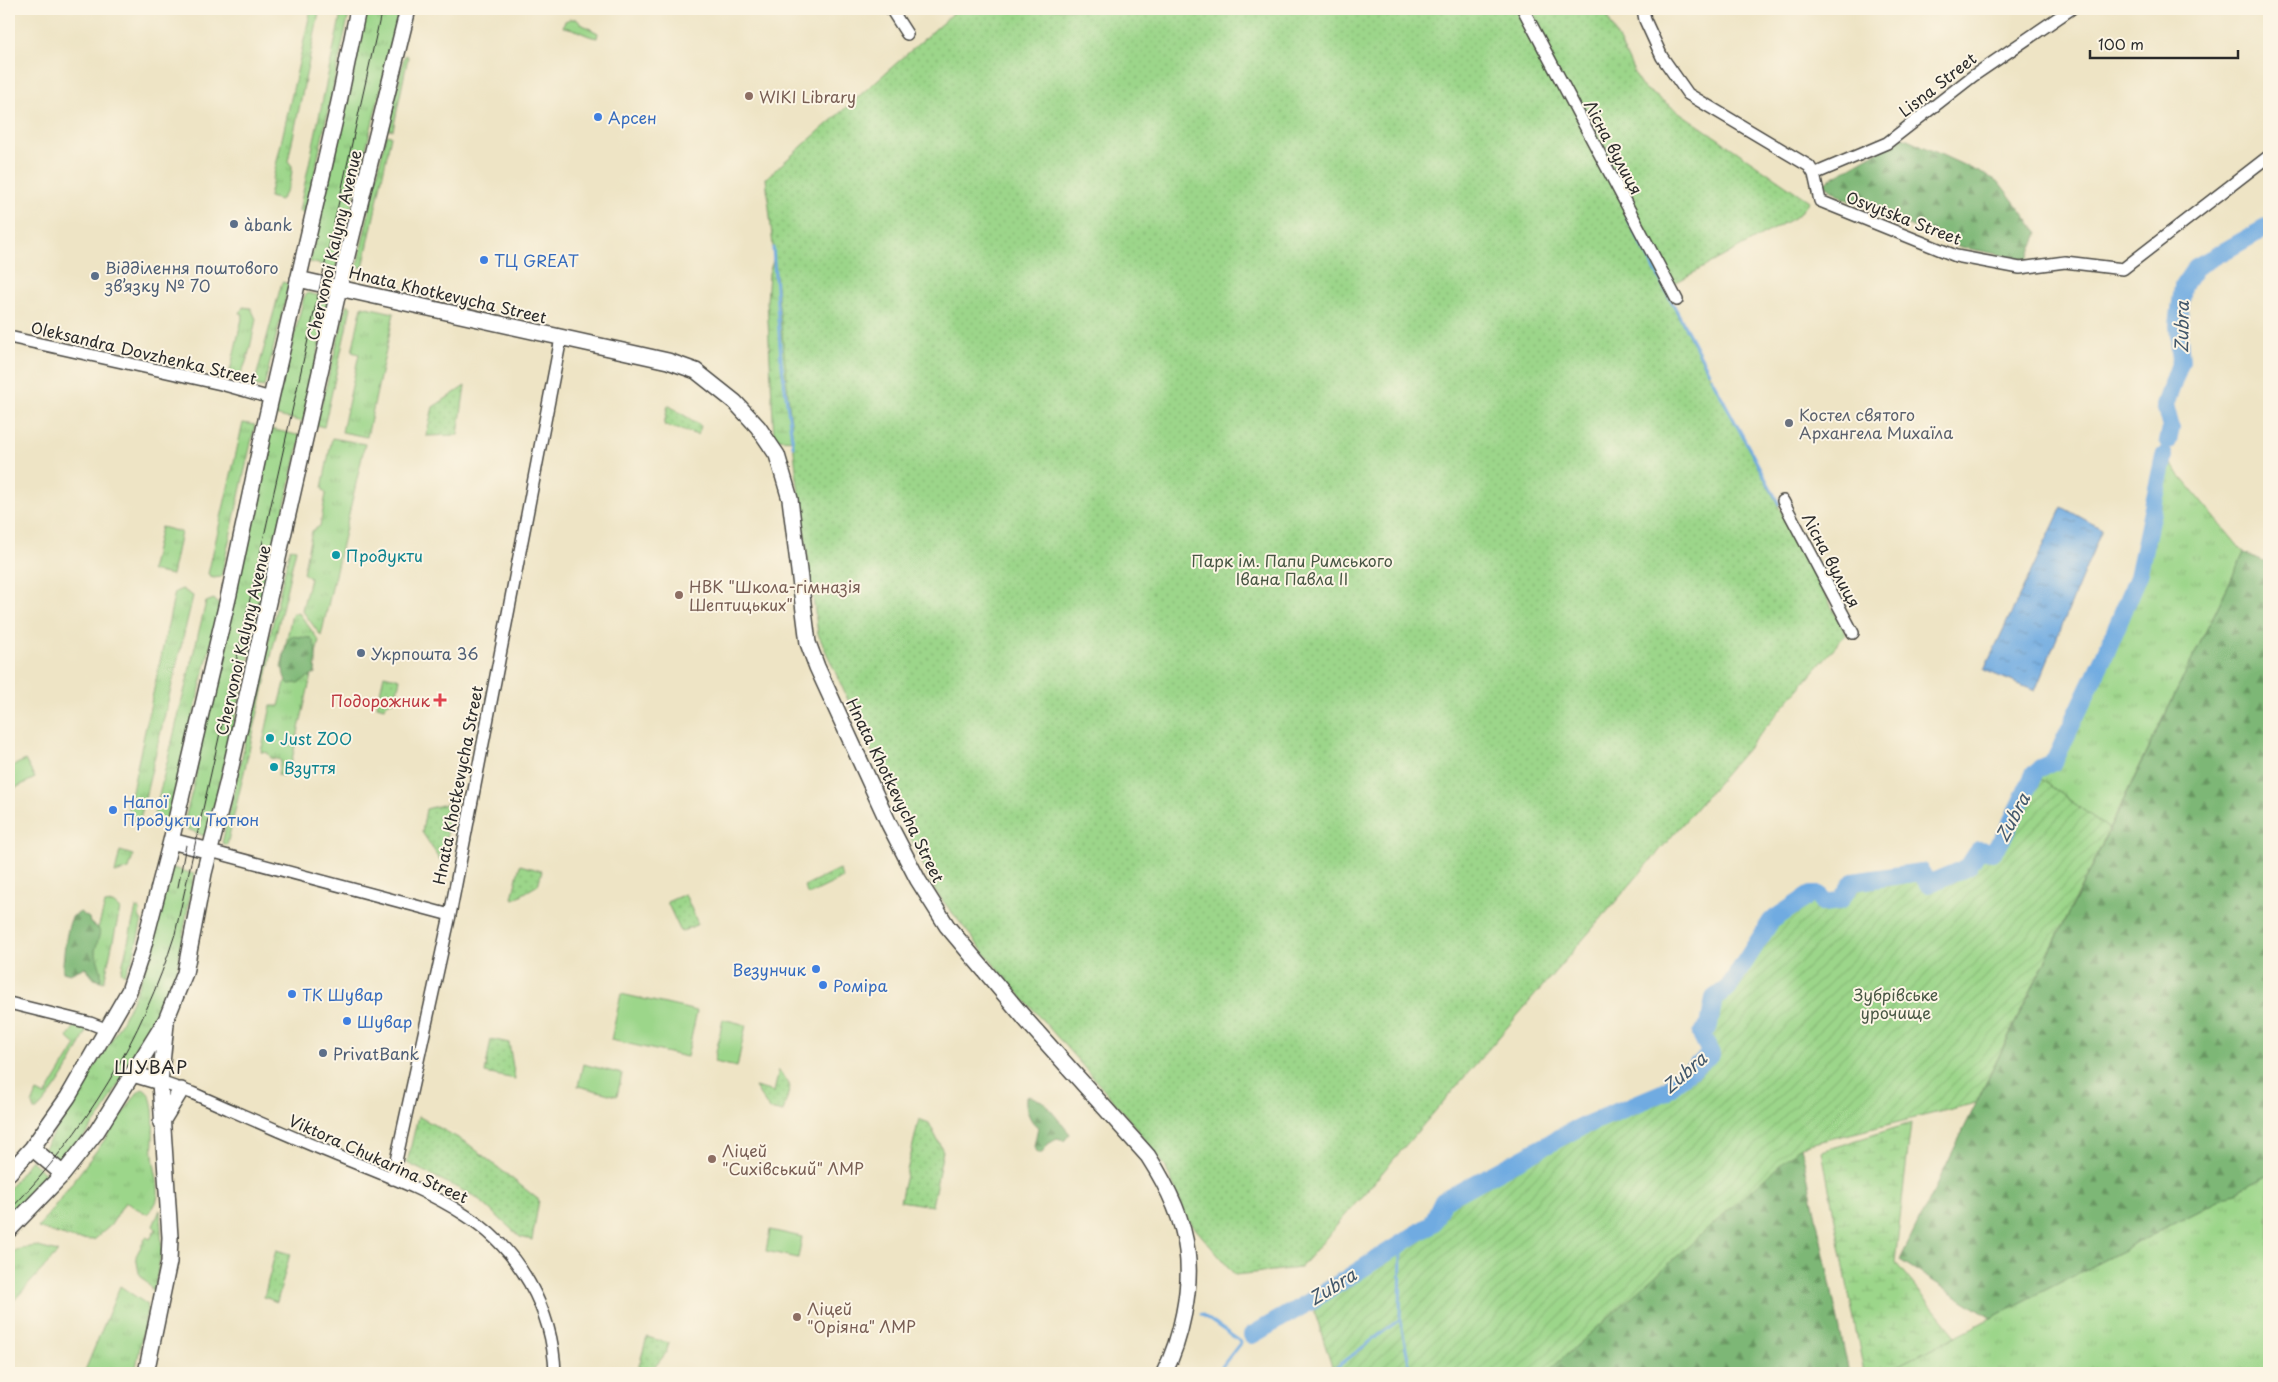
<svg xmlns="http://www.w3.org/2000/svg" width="2278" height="1382" font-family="'Playpen Sans',sans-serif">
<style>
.grass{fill:url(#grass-tufts);stroke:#64805a}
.forest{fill:url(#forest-firs);stroke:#547150}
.wetland{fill:url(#wetland-marsh);stroke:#64805a}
.park{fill:url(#park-dots);stroke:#64805a}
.garden{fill:url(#garden-furrows);stroke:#64805a}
.pitch{fill:#9cd68a;stroke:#64805a}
.water{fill:url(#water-ripples);stroke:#4e6b86}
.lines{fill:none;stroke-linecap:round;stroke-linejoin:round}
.stream{stroke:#70abe1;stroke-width:3}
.river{stroke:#70abe1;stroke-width:18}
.street-casing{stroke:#484742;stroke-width:14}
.secondary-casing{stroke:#484742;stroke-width:18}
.street{stroke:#fff;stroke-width:11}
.secondary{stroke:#fff;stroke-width:15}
.tram{stroke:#2b2b2b;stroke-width:1}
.education-dot{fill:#8d6e63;stroke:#fcf5e5;stroke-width:2}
.shop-dot{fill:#3f7fe0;stroke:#fcf5e5;stroke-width:2}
.service-dot{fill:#5c6f8a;stroke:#fcf5e5;stroke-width:2}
.worship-dot{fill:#6b7280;stroke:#fcf5e5;stroke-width:2}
.culture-dot{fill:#0f9aa8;stroke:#fcf5e5;stroke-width:2}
.health-dot{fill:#e0444e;stroke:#fcf5e5;stroke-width:2}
.labels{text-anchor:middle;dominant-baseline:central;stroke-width:4;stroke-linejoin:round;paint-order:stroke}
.street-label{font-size:16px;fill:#2b2b2b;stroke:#fcf5e5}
.education-label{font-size:16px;fill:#785e54;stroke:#fcf5e5;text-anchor:start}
.shop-label{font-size:16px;fill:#366cbe;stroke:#fcf5e5;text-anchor:start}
.service-label{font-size:16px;fill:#4e5e75;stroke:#fcf5e5;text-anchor:start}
.worship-label{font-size:16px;fill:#5b616d;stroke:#fcf5e5;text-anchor:start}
.culture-label{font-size:16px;fill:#0d838f;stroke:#fcf5e5;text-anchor:start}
.park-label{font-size:16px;fill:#475643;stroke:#fcf5e5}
.health-label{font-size:16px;fill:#be3a42;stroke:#fcf5e5;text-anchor:end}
.water-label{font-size:18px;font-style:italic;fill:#43586b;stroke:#fcf5e5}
.neighbourhood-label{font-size:18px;letter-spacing:1px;fill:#2b2b2b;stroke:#fcf5e5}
</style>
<defs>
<pattern id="grass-tufts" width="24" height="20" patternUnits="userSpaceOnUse" patternTransform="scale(1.25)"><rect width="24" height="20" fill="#9cd68a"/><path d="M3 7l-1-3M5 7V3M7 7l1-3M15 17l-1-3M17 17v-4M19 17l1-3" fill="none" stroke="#87b877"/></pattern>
<pattern id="forest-firs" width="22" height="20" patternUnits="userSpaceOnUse" patternTransform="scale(1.25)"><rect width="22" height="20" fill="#7db776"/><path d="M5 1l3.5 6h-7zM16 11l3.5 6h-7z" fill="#679561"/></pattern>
<pattern id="wetland-marsh" width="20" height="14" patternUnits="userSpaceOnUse" patternTransform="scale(1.25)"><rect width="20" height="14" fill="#9cd68a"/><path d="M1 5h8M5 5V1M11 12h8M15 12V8" fill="none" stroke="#87b877"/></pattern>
<pattern id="park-dots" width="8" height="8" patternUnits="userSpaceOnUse" patternTransform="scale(1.25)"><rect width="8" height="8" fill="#9cd68a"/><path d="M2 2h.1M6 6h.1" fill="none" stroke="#87b877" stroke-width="1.8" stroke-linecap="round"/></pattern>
<pattern id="garden-furrows" width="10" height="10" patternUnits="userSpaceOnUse" patternTransform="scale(1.25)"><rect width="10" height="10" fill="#9cd68a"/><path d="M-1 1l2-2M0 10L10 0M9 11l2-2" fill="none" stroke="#87b877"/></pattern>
<pattern id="water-ripples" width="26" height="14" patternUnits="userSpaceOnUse" patternTransform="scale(1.25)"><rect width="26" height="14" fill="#70abe1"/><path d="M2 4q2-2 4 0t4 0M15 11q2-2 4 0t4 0" fill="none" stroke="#5c8bb7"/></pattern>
</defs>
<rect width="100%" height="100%" fill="#fcf5e5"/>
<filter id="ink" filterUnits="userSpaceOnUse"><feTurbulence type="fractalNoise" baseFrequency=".02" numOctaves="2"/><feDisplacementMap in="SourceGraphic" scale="10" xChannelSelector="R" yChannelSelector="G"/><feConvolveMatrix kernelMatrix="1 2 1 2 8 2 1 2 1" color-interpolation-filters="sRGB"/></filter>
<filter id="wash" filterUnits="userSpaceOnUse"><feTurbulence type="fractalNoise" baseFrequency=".0096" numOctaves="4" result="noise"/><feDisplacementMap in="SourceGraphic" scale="20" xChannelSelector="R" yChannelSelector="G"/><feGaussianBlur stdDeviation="1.12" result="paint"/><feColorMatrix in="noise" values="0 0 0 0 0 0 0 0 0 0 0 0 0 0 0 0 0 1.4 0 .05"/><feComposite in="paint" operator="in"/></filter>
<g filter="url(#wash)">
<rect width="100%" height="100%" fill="#eee4c5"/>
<path class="grass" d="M311 9H319L318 18 288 161 292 166C292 179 289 190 280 200L269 197Z
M342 9H350L306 213 299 211Z
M365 9H401L336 268 310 262 352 79Z
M570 19H576L583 25 598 33 597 38C584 36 576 28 563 27L565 21Z
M407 55 408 57 393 130 388 129 404 57Z
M386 135 391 136 363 268 357 266Z
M282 282 289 284 264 387 254 385Z
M308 293 325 297 328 305 303 422 274 415 304 297Z
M347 304 351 307 324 427 316 425Z
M362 306 394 313 367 437 342 432 359 354 352 352Z
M243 307 251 308 256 319C253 332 247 375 234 380L230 376V371L243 314 240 313Z
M243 423 255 425 221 577 213 578 208 574Z
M271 429 301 436 209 829 204 836 183 827 196 775 198 748Z
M332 438 365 444 321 636 302 610 310 578 303 573 312 531 320 526 326 494 322 488Z
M2164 456 2244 553 2109 829 2034 774 2040 768 2054 762 2107 650 2138 577Z
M161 527 181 532 172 575 151 571Z
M290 548 296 549 227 845 222 843Z
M182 589 193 596 140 819 132 821 127 814 175 592Z
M214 599 220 606 167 824 153 820 206 602Z
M299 613 319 641 288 777 278 775 281 760 271 758 268 753 261 752 271 706H279L288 671 281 668 292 614Z
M120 851 133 855 129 869 115 873Z
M170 867 194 874 177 970 159 1012 103 1112 72 1152 61 1164 44 1150C70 1099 107 1055 131 1003 152 958 159 915 170 867Z
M113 903 120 909 104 982 94 979 86 969 105 904Z
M136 908 140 909 139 916 142 921 133 958 124 975 121 972Z
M87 1024V1030C74 1059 59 1087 37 1110H34L32 1104 37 1092 45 1096 76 1045 67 1037 76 1025Z
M142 1089C160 1094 151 1141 153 1155 154 1168 159 1182 158 1195 157 1203 153 1209 147 1214L125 1202 111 1225 94 1240 75 1239 38 1228 103 1142 137 1093Z
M31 1160 51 1179 9 1221V1189Z
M2269 1175V1373H1884Z
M160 1210 162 1249 154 1292 139 1273 136 1256 146 1237 150 1239 156 1229 153 1226Z
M34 1246 58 1252 9 1306V1273L15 1269 9 1262V1255L16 1250Z
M120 1286 148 1305 135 1373H84Z"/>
<path class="forest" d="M1903 137 1998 181 2038 233 2027 260 1961 247 1843 198 1823 183Z
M2244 553 2269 563V1175L1991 1318 1900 1260Z
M291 636 311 638C318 647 316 662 315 673L298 683 289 684C278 674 284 647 291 636Z
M80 912 89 918 90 923 97 927 100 932 95 951 101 971V980L96 979 85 967 70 974 63 972C62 962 67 923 73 916 75 915 78 914 80 912Z
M1030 1096 1044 1102 1070 1134 1064 1141 1057 1139 1048 1144 1042 1153H1038L1034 1146 1038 1127C1029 1121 1025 1108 1026 1097Z
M1801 1146 1849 1373H1546Z"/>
<path class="wetland" d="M782 233 799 440 774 439 767 301 769 273Z
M1911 1123 1895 1262 1956 1336 1884 1373H1864L1822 1151Z"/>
<path class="park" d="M958 9H1610L1609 20 1641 86 1809 201 1797 216 1664 289 1846 634 1300 1268 1235 1275 1188 1220 1165 1166 1125 1114 994 965 935 891 818 634 796 471 766 178Z
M465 386 458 435 426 436 433 407Z
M668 405 701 426 698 435 664 425Z
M384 675 400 679 395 701 388 703 384 708 377 706Z
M454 802 441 861 422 832 426 809Z
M520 865 542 871 538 885 514 899 512 898Z
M839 869 843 878 808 895 804 886Z
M685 894 698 924 681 932 667 902Z
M491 1039 509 1043 515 1079 485 1073Z
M779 1070 790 1087 783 1112 769 1109 755 1087 774 1092Z
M418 1116 467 1143 539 1200 532 1240 520 1237 476 1197 407 1163Z
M919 1119 929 1123 943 1151 932 1206 900 1201Z
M276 1250 290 1254 277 1302 264 1297Z
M647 1337 669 1343 666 1353 650 1373H637Z"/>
<path class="garden" d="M2034 774 2109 829 1976 1103 1801 1146 1546 1373H1334L1311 1301 1432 1224 1443 1201 1576 1129 1664 1092 1711 1054 1701 1034 1709 1026 1714 998 1728 988 1771 921 1810 895H1819L1823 903 1840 901 1853 882 1921 872 1928 884 1968 867 1979 850 1992 852 2004 837Z"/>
<path class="pitch" d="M25 760 35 778 9 791V768Z
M621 994 697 1011 687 1057 611 1040Z
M723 1019 746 1025 737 1067 714 1062Z
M583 1064 622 1074 617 1096 578 1086Z
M770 1230 802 1237 798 1258 766 1251Z"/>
<path class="water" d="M2062 507 2102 529 2035 691 1984 670Z"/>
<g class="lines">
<path class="stream" d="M1627 217 1709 372
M773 248 781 359 793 446
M1711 377 1779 504
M1401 1244 1400 1319 1411 1373
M1201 1314 1241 1342 1217 1373
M1329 1373 1400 1319"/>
<path class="river" d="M2168 441 2171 428 2165 405 2181 361 2178 325 2183 286 2196 267 2269 226
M2040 768 2054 762 2107 650 2138 577 2164 456
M1252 1335 1311 1301 1432 1224 1443 1201 1576 1129 1664 1092 1711 1054 1701 1034 1709 1026 1714 998 1728 988 1771 921 1810 895H1819L1823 903 1840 901 1853 882 1921 872 1928 884 1968 867 1979 850 1992 852 2004 837 2034 774"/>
</g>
</g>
<g filter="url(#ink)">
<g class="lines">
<defs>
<path id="street" d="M891 9 907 34
M1523 9 1677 300
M1643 9 1645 20 1662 57 1688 94 1809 166 1814 174 1820 201 1956 256 2020 268 2065 262 2123 269 2269 156
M1814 174 1887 143 1973 76 2071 9
M9 337 221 384 271 398
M1783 501 1853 633
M210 851 450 915
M9 1003 90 1023 108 1030
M160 1082 192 1093C238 1113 284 1134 331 1153 376 1172 424 1188 465 1215 519 1249 553 1310 555 1373
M392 1179 450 915 561 338"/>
<path id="secondary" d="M298 279 668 361 696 371 735 402 758 427 777 455 790 499 808 643 817 667 889 824 918 880 947 926 1027 1021 1148 1156C1166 1184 1183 1217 1187 1251 1192 1288 1181 1340 1164 1373
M171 841 210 851
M133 1074 160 1082
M161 1123 181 1090
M32 1148 63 1174
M9 1173 32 1148 68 1097 129 991 142 952 171 841 229 594 266 420 339 102 358 9
M9 1230 63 1174 97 1131 166 1020 185 973 204 873 227 784 339 288 408 9
M146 1373 169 1262 170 1237 160 1082 166 1024"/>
</defs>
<use href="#street" class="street-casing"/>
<use href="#secondary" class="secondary-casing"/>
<use href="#street" class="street"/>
<use href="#secondary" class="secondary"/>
<path class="tram" d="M178 887 186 845
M9 1211C86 1131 142 1039 175 934L382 9"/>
</g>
</g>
<g class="education-dot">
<circle cx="749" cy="96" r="5"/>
<circle cx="679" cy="595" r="5"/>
<circle cx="712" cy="1159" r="5"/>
<circle cx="797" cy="1317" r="5"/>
</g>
<g class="shop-dot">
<circle cx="598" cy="117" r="5"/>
<circle cx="484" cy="260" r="5"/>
<circle cx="113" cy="810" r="5"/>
<circle cx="816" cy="969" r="5"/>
<circle cx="823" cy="985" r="5"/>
<circle cx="292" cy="994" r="5"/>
<circle cx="347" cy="1021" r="5"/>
</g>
<g class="service-dot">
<circle cx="234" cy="224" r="5"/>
<circle cx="95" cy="276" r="5"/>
<circle cx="361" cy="653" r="5"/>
<circle cx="323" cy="1053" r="5"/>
</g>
<circle class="worship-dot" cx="1789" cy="423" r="5"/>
<g class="culture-dot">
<circle cx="336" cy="555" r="5"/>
<circle cx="270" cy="738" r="5"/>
<circle cx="274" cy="767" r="5"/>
</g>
<path class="health-dot" d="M437.5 692.5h5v5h5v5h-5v5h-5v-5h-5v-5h5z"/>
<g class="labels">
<g class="street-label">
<text transform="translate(1937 84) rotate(-38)">Lisna Street</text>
<text transform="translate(1614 147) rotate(62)">Лісна вулиця</text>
<text transform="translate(1904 217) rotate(21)">Osvytska Street</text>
<text transform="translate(333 245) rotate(-77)">Chervonoi Kalyny Avenue</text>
<text transform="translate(448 294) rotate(13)">Hnata Khotkevycha Street</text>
<text transform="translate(144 352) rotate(13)">Oleksandra Dovzhenka Street</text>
<text transform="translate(1832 560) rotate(62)">Лісна вулиця</text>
<text transform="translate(242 640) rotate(-77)">Chervonoi Kalyny Avenue</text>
<text transform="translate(457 785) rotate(-79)">Hnata Khotkevycha Street</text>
<text transform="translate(896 790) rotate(64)">Hnata Khotkevycha Street</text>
<text transform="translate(379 1158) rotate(24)">Viktora Chukarina Street</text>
</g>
<g class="education-label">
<text x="759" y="96">WIKI Library</text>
<text x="689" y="586">НВК "Школа-гімназія<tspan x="689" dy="18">Шептицьких"</tspan></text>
<text x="722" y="1150">Ліцей<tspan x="722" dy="18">"Сихівський" ЛМР</tspan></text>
<text x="807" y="1308">Ліцей<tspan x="807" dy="18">"Оріяна" ЛМР</tspan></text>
</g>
<g class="shop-label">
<text x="608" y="117">Арсен</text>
<text x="494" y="260">ТЦ GREAT</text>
<text x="123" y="801">Напої<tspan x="123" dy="18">Продукти Тютюн</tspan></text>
<text x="806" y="969" text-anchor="end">Везунчик</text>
<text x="833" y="985">Роміра</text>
<text x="302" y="994">ТК Шувар</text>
<text x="357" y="1021">Шувар</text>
</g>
<g class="service-label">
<text x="244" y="224">àbank</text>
<text x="105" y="267">Відділення поштового<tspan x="105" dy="18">зв’язку № 70</tspan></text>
<text x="371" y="653">Укрпошта 36</text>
<text x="333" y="1053">PrivatBank</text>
</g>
<g class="worship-label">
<text x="1799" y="414">Костел святого<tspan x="1799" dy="18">Архангела Михаїла</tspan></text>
</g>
<g class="culture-label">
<text x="346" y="555">Продукти</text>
<text x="280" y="738">Just ZOO</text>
<text x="284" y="767">Взуття</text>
</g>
<g class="park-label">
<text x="1292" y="560">Парк ім. Папи Римського<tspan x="1292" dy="18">Івана Павла ІІ</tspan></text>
<text x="1896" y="994">Зубрівське<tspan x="1896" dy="18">урочище</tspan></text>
</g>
<g class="health-label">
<text x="430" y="700">Подорожник</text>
</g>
<g class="water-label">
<text transform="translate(2181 327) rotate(-89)">Zubra</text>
<text transform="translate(2012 817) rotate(-62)">Zubra</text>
<text transform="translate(1684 1072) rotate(-41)">Zubra</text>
<text transform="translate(1332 1286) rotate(-32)">Zubra</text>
</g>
<g class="neighbourhood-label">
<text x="151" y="1066">ШУВАР</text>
</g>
</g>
<rect width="2278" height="1382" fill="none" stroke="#fcf5e5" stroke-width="30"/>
<path d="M2090 50v8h148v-8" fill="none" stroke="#2b2b2b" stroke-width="2.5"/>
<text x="2098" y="50" font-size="15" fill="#2b2b2b" stroke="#fcf5e5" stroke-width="4" paint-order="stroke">100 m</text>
</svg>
